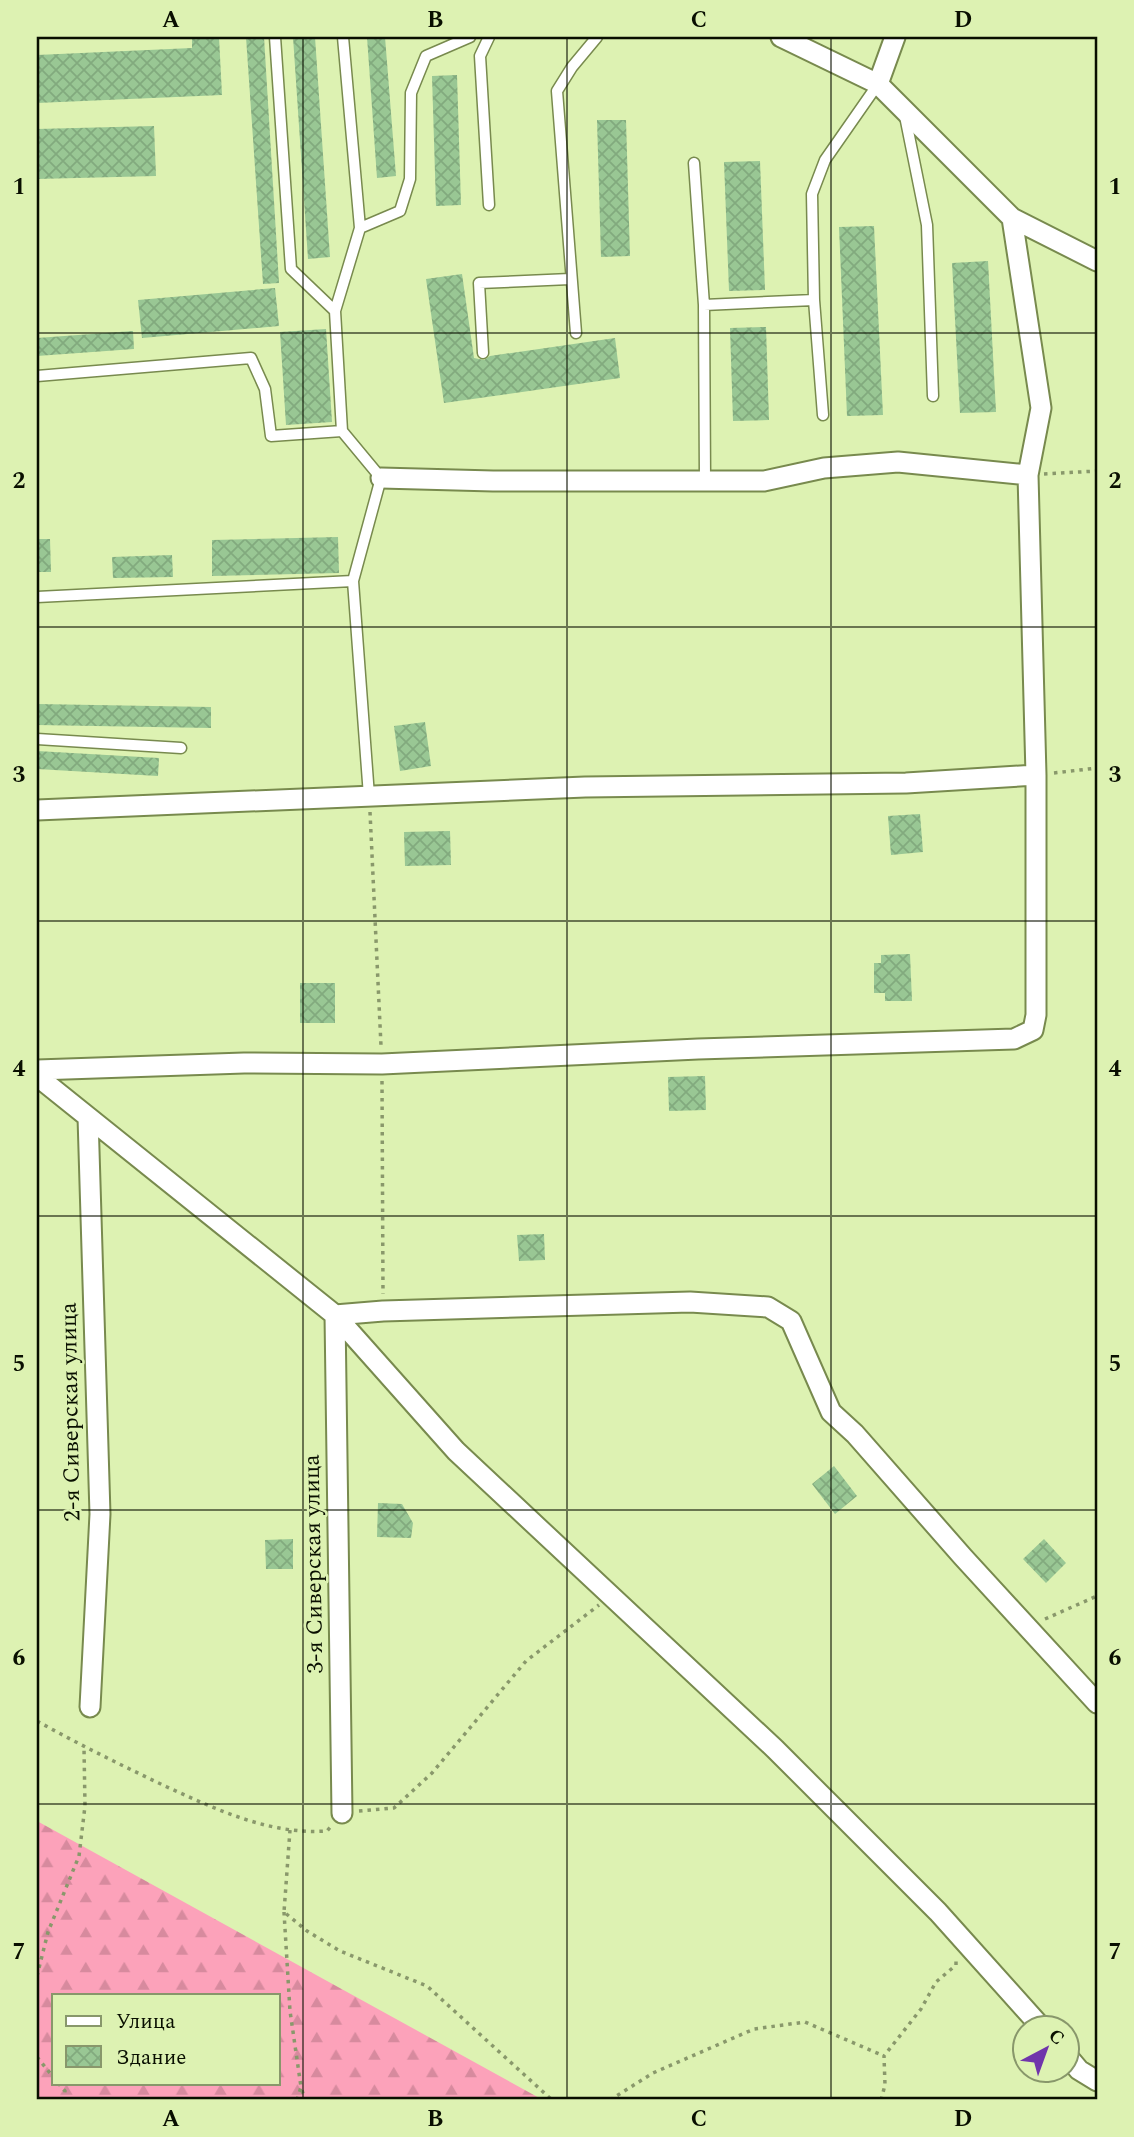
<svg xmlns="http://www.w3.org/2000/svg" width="1134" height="2137" font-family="Spectral,serif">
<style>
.forest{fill:url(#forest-firs);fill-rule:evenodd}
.building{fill:url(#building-cross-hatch)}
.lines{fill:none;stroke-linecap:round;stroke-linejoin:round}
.lane-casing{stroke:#788a4e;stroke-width:13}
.street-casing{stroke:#788a4e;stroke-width:23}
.path{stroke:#89986b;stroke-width:3.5;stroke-dasharray:3.5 5;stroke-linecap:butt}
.lane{stroke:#fff;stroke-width:10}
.street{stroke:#fff;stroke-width:19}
.grid{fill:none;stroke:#090f00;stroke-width:2;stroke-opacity:0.55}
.labels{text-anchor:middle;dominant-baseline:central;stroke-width:5;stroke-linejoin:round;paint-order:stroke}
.street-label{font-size:23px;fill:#090f00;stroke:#ddf2b2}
.neatline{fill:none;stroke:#090f00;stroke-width:2.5}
.grid-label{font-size:23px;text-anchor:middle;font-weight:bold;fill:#090f00}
</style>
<defs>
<pattern id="forest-firs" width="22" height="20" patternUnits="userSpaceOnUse" patternTransform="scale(1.75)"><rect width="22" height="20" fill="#fca2ba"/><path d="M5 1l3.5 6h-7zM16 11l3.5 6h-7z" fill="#d78a9e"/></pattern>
<pattern id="building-cross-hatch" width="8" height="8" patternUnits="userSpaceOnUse" patternTransform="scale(1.75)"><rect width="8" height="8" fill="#99c794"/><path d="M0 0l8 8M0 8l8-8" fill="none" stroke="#82aa7e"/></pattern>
</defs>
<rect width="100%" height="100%" fill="#ddf2b2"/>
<path class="forest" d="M37 1821 543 2100H37ZM54 1995H278V2083H54Z"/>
<path class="building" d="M192 37H219L222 95 37 103V55L192 48Z
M246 37H264L279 283 263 284Z
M293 37H315L330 257 308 259Z
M367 37H385L396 176 377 178Z
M457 75 461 205 436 206 432 76Z
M597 120H626L630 256 601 257Z
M154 126 156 176 37 179V129Z
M760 161 765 290 729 291 724 162Z
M874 226 883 415 847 416 839 227Z
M988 261 996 412 960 413 952 263Z
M462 274 474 358 484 360 490 356 615 338 620 378 444 403 426 279Z
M275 288 279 326 142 338 138 300Z
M766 327 769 420 733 421 730 328Z
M326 329 332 422 286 425 280 332Z
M133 331 134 349 37 356V338Z
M338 537 339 573 212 576V540Z
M37 539H50L51 572H37Z
M172 555 173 577 113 578 112 557Z
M37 704 211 707V728L37 725Z
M425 722 431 766 400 771 394 726Z
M37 751 159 758 158 776 37 769Z
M920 814 923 852 891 855 888 816Z
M450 831 451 865 405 866 404 832Z
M910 954 912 1001H885V993H874V963H881V955Z
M300 983H335V1023H300Z
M705 1076 706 1110 669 1111 668 1077Z
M544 1234 545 1260 519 1261 517 1235Z
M834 1466 857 1496 835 1514 812 1484Z
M378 1503 402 1504 413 1523 411 1538 377 1537Z
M293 1539V1569H266L265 1540Z
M1044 1539 1066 1563 1046 1583 1023 1559Z"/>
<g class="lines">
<defs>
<path id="lane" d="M275 37 291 269 335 311
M489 37 480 56 489 205
M905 116 927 225 933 396
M694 163 704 305 705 480
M360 228 400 211 410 179 411 93 426 56 470 37
M704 305 814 300
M576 333 557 91 572 67 597 37
M483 353 479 283 570 279
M37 376 251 358 265 389 271 436 342 431 381 478 353 581 37 597
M823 415 814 300 812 194 825 160 878 84
M342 431 335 311 360 228 343 37
M353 581 369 796
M37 739 181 748"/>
<path id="street" d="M781 37 878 84 895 37
M878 84 1012 218 1097 261
M381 478 493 481H764L824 468 898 462 1028 475
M37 810 585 787 906 783 1036 775
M37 1070 244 1063 382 1064 698 1049 1014 1039 1033 1030 1036 1015V775L1028 475 1041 408 1012 218
M37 1076 335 1315 456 1451 775 1749 938 1912 1042 2028
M88 1117 100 1514 90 1707
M335 1315 383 1311 690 1302 768 1307 791 1321 831 1412 855 1434 963 1557 1097 1703
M335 1315 342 1813
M1068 2057 1079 2070 1097 2081"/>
</defs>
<use href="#lane" class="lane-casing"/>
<use href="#street" class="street-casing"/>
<path class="path" d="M1044 474 1097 471
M1054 773 1097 768
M370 812 381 1046
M382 1081 383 1294
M1045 1619 1097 1596
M37 1721C80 1745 123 1766 167 1787 218 1810 270 1835 327 1831L332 1825
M359 1811 394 1808 432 1773 526 1661 599 1605
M290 1830 284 1912 307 1931 340 1951 427 1986 552 2100
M284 1912 290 2011 301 2087
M37 1976 48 1932 79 1856 85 1806 84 1748
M37 2057 54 2078
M58 2083 65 2091 64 2100
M297 2100 301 2087 305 2100
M610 2100 653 2073 754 2029 805 2022 884 2056
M881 2100 885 2085 884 2056 921 2009 936 1982 956 1965V1957"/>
<use href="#lane" class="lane"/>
<use href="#street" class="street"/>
</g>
<path class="grid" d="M303 37V2100M567 37V2100M831 37V2100M37 333H1097M37 627H1097M37 921H1097M37 1216H1097M37 1510H1097M37 1804H1097"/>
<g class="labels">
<g class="street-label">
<text transform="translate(71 1412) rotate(-91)">2-я Сиверская улица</text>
<text transform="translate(314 1564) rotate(-91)">3-я Сиверская улица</text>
</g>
</g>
<rect width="1134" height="2137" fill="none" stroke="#ddf2b2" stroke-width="77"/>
<rect x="52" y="1994" width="228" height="91" fill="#ddf2b2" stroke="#88976b" stroke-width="2"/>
<rect x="66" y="2016" width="35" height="10" fill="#ffffff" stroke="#88976b" stroke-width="2"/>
<text x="116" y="2028" font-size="21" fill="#090f00">Улица</text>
<rect x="66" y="2046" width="35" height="21" fill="url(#building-cross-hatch)" stroke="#88976b" stroke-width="2"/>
<text x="116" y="2064" font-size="21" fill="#090f00">Здание</text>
<g transform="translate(1046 2049) rotate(41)"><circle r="33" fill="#ddf2b2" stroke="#88976b" stroke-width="2"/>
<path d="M0-5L12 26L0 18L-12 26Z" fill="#7035ab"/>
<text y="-10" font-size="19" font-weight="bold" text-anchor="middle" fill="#090f00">С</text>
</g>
<rect x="38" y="38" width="1058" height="2060" class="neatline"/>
<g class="grid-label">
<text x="171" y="27">A</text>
<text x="435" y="27">B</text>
<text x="699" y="27">C</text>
<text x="963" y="27">D</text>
<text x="19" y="194">1</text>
<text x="1115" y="194">1</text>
<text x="19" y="488">2</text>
<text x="1115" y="488">2</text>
<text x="19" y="782">3</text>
<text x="1115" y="782">3</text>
<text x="19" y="1076">4</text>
<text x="1115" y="1076">4</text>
<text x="19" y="1371">5</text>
<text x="1115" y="1371">5</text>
<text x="19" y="1665">6</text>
<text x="1115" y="1665">6</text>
<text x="19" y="1959">7</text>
<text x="1115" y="1959">7</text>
<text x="171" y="2126">A</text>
<text x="435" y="2126">B</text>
<text x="699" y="2126">C</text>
<text x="963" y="2126">D</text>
</g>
</svg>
